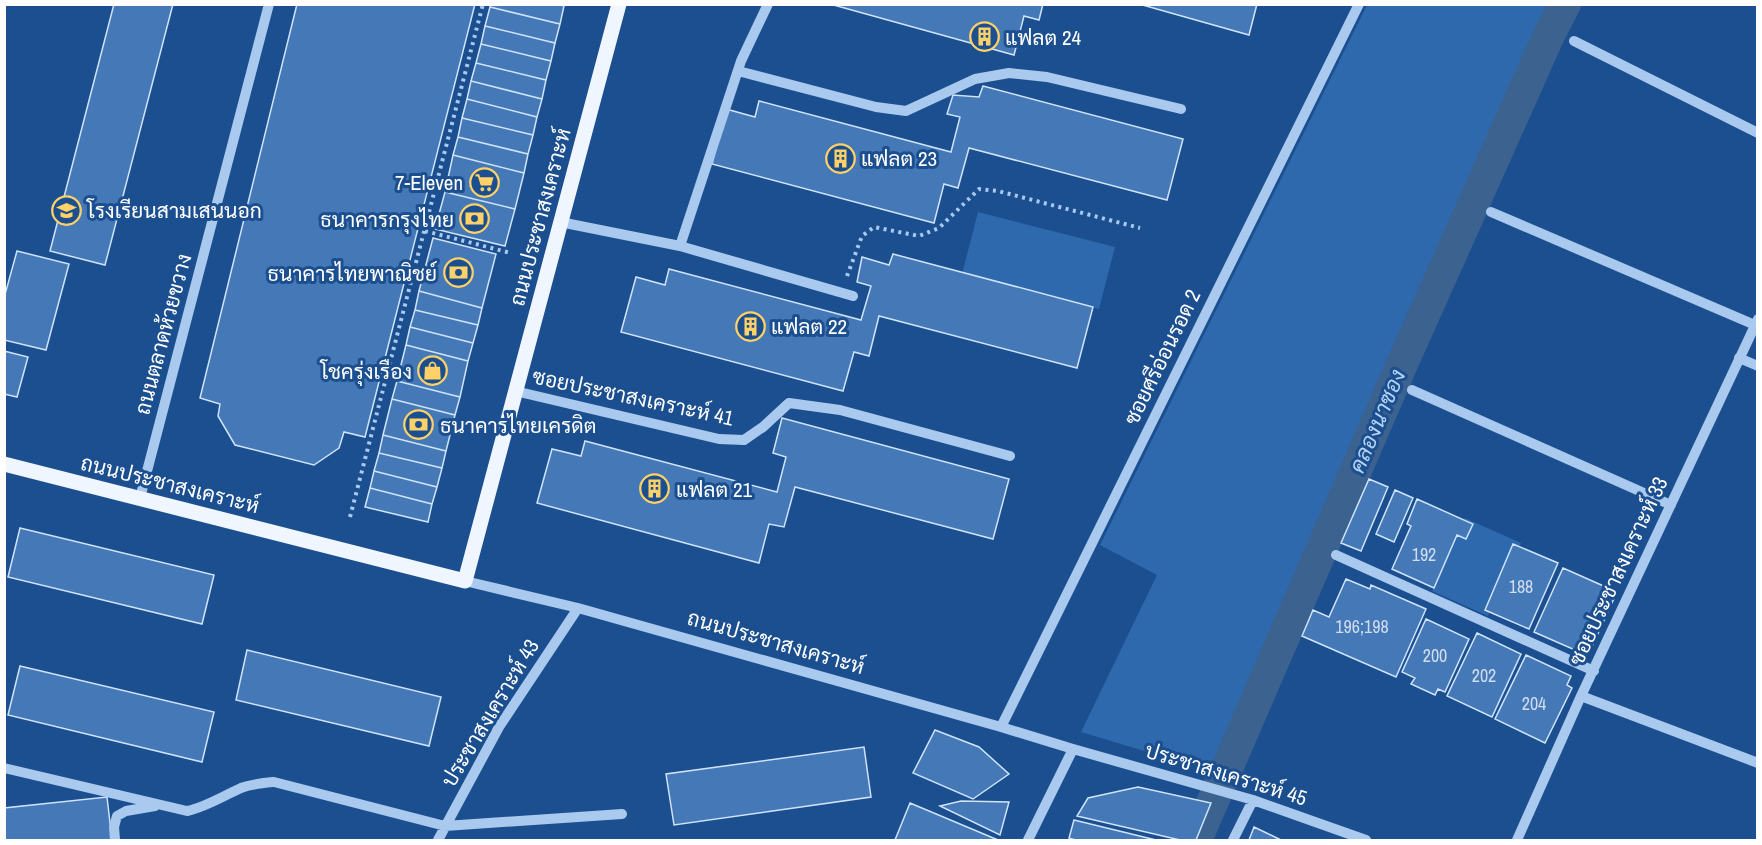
<svg xmlns="http://www.w3.org/2000/svg" width="1762" height="845" font-family="'Archivo Narrow',Sarabun,sans-serif">
<style>
.green{fill:#2e69ad}
.lines{fill:none;stroke-linecap:round;stroke-linejoin:round}
.canal{stroke:#3c6290;stroke-width:32}
.building{fill:#4478b7;stroke:#cfe3fa;stroke-width:1.5}
.path{stroke:#a9c9ee;stroke-width:4;stroke-dasharray:3 4.5;stroke-linecap:butt}
.minor{stroke:#a9c9ee;stroke-width:10}
.major{stroke:#f0f6ff;stroke-width:15}
.labels{text-anchor:middle;dominant-baseline:central;stroke-width:6;stroke-linejoin:round;paint-order:stroke}
.number-label{font-size:18px;fill:#d0dded}
.poi-label{font-size:21px;fill:#fff;stroke:#1b4f8f;text-anchor:start}
.street-label{font-size:21px;fill:#fff;stroke:#1b4f8f}
.water-label{font-size:22px;font-style:italic;fill:#b5d3f5;stroke:#1b4f8f}
</style>
<rect width="100%" height="100%" fill="#1b4f8f"/>
<path class="green" d="M1367 5H1559L1411 313 1217 773 1081 732 1157 575 1100 545Z
M978 212 1115 247 1099 309 962 274Z
M1465 518 1521 543 1488 616 1432 591Z"/>
<g class="lines">
<path class="canal" d="M1196 840 1402 364 1549 35 1565 4"/>
</g>
<path class="building" d="M114 4H173L105 265 50 251Z
M297 4H475L365 437 344 432 339 448 314 465 235 445 218 416 220 404 200 398Z
M490 4H559L564 6 560 24 490 7Z
M830 4H1043L1039 20 1024 16 1014 55Z
M1139 4H1257L1249 35Z
M490 7 560 24 555 43 485 26Z
M485 26 555 43 551 61 481 44Z
M481 44 551 61 546 80 476 63Z
M476 63 546 80 542 99 471 81Z
M471 81 542 99 537 117 467 99Z
M983 86 1183 139 1167 200 969 148 958 188 944 184 934 223 712 164 726 109 755 117 759 101 951 152 960 117 947 114 953 95 979 97Z
M467 99 537 117 533 135 462 118Z
M462 118 533 135 528 154 458 137Z
M458 137 528 154 524 173 453 155Z
M453 155 524 173 515 209 445 192Z
M445 192 515 209 505 246 435 229Z
M433 238 496 254 482 308 419 291Z
M17 251 69 264 46 350 4 340V298Z
M893 254 1093 307 1077 368 879 316 869 356 854 352 843 391 621 332 636 277 665 285 669 269 861 320 871 286 857 282 862 257 889 265Z
M419 291 482 308 478 325 415 310Z
M415 310 478 325 473 343 410 327Z
M410 327 473 343 468 361 406 345Z
M406 345 468 361 460 397 397 381Z
M4 351 28 357 17 397 4 394Z
M397 381 460 397 455 415 392 399Z
M392 399 455 415 446 451 383 435Z
M782 418 1009 479 993 539 795 487 784 527 769 524 759 563 537 503 552 449 581 456 585 441 777 492 786 457 773 453Z
M383 435 446 451 442 468 379 453Z
M379 453 442 468 437 487 374 471Z
M374 471 437 487 432 504 370 488Z
M1369 479 1388 487 1361 551 1341 543Z
M370 488 432 504 428 522 365 507Z
M1395 490 1413 498 1394 542 1376 534Z
M1417 499 1473 524 1466 539 1457 535 1434 588 1392 569 1411 526 1407 524Z
M20 528 214 575 202 624 8 577Z
M1513 544 1558 563 1529 629 1485 610Z
M1563 568 1617 592 1591 649 1584 654 1534 632Z
M1346 579 1370 589 1371 585 1426 609 1396 677 1302 636 1313 610 1329 617Z
M1426 619 1469 639 1445 692 1438 689 1435 695 1411 684 1415 678 1402 672Z
M1477 633 1521 654 1492 717 1447 696Z
M247 650 441 697 429 746 236 700Z
M1526 655 1571 676 1567 685 1572 688 1545 743 1495 719Z
M20 666 214 712 202 762 8 715Z
M935 730 979 747 1009 774 973 799 913 773Z
M864 747 871 797 674 825 666 774Z
M1138 787 1211 803 1196 840H1180L1077 816 1088 798Z
M107 797 112 840H4V808Z
M961 801 1009 802 1000 835 940 806Z
M910 803 998 840H895Z
M1074 820 1156 840H1075L1069 838Z
M1254 827 1281 840H1249Z"/>
<g class="lines">
<path class="path" d="M425 231 511 253
M847 276 862 236 874 227 919 236 939 228 979 189 998 191 1140 228
M350 517 483 4"/>
<path class="minor" d="M1574 41 1758 133
M738 71 876 107 906 111 975 79 1009 73 1047 77 1181 109
M1491 212 1755 325
M560 222 680 246 853 296
M680 246 741 61 768 4
M1739 358 1758 366
M1412 390 1671 505
M515 391 719 439 744 440 763 427 789 403 840 410 1010 456
M140 498 269 4
M1336 555 1594 671
M465 581 578 608 1001 727 1073 749 1253 800 1366 840
M1581 696 1758 763
M1001 727 1359 4
M4 768 187 811C206 807 223 796 241 788 251 784 263 783 274 782L445 826 622 814
M115 840 114 827 117 816 126 811 155 806
M438 840 499 727 578 608
M1028 840 1073 749
M1233 840 1253 800
M1517 840 1581 696 1758 319"/>
<path class="major" d="M4 464 465 581 619 4"/>
</g>
<defs>
<symbol id="building-ring" viewBox="-11 -11 22 22"><circle r="9.5" fill="#1b4f8f" stroke="#ffd166" stroke-width="1.5"/><path d="M-4-6H4V6H1V3H-1V6H-4ZM-2.5-4.3h1.7v1.8h-1.7ZM.8-4.3h1.7v1.8H.8ZM-2.5-1h1.7V.8h-1.7ZM.8-1h1.7V.8H.8Z" fill="#ffd166"/></symbol>
<symbol id="supermarket-ring" viewBox="-11 -11 22 22"><circle r="9.5" fill="#1b4f8f" stroke="#ffd166" stroke-width="1.5"/><path d="M-6-5.5h2.5l.6 2H6L4.5 2H-2.5L-4.4-4H-6ZM-1.5 3.2a1.3 1.3 0 1 0 .1 0ZM3 3.2a1.3 1.3 0 1 0 .1 0Z" fill="#ffd166"/></symbol>
<symbol id="school-ring" viewBox="-11 -11 22 22"><circle r="9.5" fill="#1b4f8f" stroke="#ffd166" stroke-width="1.5"/><path d="M0-5L7-2L0 1L-7-2ZM-4 1L0 2.5L4 1V4Q0 6-4 4Z" fill="#ffd166"/></symbol>
<symbol id="bank-ring" viewBox="-11 -11 22 22"><circle r="9.5" fill="#1b4f8f" stroke="#ffd166" stroke-width="1.5"/><path d="M-6-4H6V4H-6ZM0-2.3a2.3 2.3 0 1 0 0 4.6a2.3 2.3 0 1 0 0-4.6Z" fill="#ffd166"/></symbol>
<symbol id="shop-ring" viewBox="-11 -11 22 22"><circle r="9.5" fill="#1b4f8f" stroke="#ffd166" stroke-width="1.5"/><path d="M-5-2.5h2.3a2.7 3.5 0 0 1 5.4 0H5L5.5 6h-11ZM-1.5-2.5h3a1.5 2.3 0 0 0-3 0Z" fill="#ffd166"/></symbol>
</defs>
<g fill-rule="evenodd">
<use href="#building-ring" x="968" y="20" width="33" height="33"/>
<use href="#building-ring" x="824" y="142" width="33" height="33"/>
<use href="#supermarket-ring" x="468" y="166" width="33" height="33"/>
<use href="#school-ring" x="50" y="194" width="33" height="33"/>
<use href="#bank-ring" x="458" y="202" width="33" height="33"/>
<use href="#bank-ring" x="442" y="256" width="33" height="33"/>
<use href="#building-ring" x="734" y="310" width="33" height="33"/>
<use href="#shop-ring" x="416" y="354" width="33" height="33"/>
<use href="#bank-ring" x="402" y="408" width="33" height="33"/>
<use href="#building-ring" x="638" y="472" width="33" height="33"/>
</g>
<g class="labels">
<g class="number-label">
<text x="1424" y="554">192</text>
<text x="1521" y="586">188</text>
<text x="1362" y="626">196;198</text>
<text x="1435" y="655">200</text>
<text x="1484" y="675">202</text>
<text x="1534" y="703">204</text>
</g>
<g class="poi-label">
<text x="1005" y="37">แฟลต 24</text>
<text x="861" y="158">แฟลต 23</text>
<text x="463" y="182" text-anchor="end">7-Eleven</text>
<text x="87" y="210">โรงเรียนสามเสนนอก</text>
<text x="454" y="219" text-anchor="end">ธนาคารกรุงไทย</text>
<text x="437" y="273" text-anchor="end">ธนาคารไทยพาณิชย์</text>
<text x="771" y="326">แฟลต 22</text>
<text x="412" y="371" text-anchor="end">โชครุ่งเรือง</text>
<text x="440" y="425">ธนาคารไทยเครดิต</text>
<text x="676" y="489">แฟลต 21</text>
</g>
<g class="street-label">
<text transform="translate(540 217) rotate(-75)">ถนนประชาสงเคราะห์</text>
<text transform="translate(163 334) rotate(-75)">ถนนตลาดห้วยขวาง</text>
<text transform="translate(1162 357) rotate(-64)">ซอยศรีอ่อนรอด 2</text>
<text transform="translate(633 397) rotate(12)">ซอยประชาสงเคราะห์ 41</text>
<text transform="translate(170 484) rotate(14)">ถนนประชาสงเคราะห์</text>
<text transform="translate(1618 571) rotate(-65)">ซอยประชาสงเคราะห์ 33</text>
<text transform="translate(776 642) rotate(16)">ถนนประชาสงเคราะห์</text>
<text transform="translate(490 713) rotate(-59)">ประชาสงเคราะห์ 43</text>
<text transform="translate(1226 774) rotate(17)">ประชาสงเคราะห์ 45</text>
</g>
<g class="water-label">
<text transform="translate(1377 421) rotate(-67)">คลองนาซอง</text>
</g>
</g>
<rect width="1762" height="845" fill="none" stroke="#ffffff" stroke-width="12"/>
</svg>
